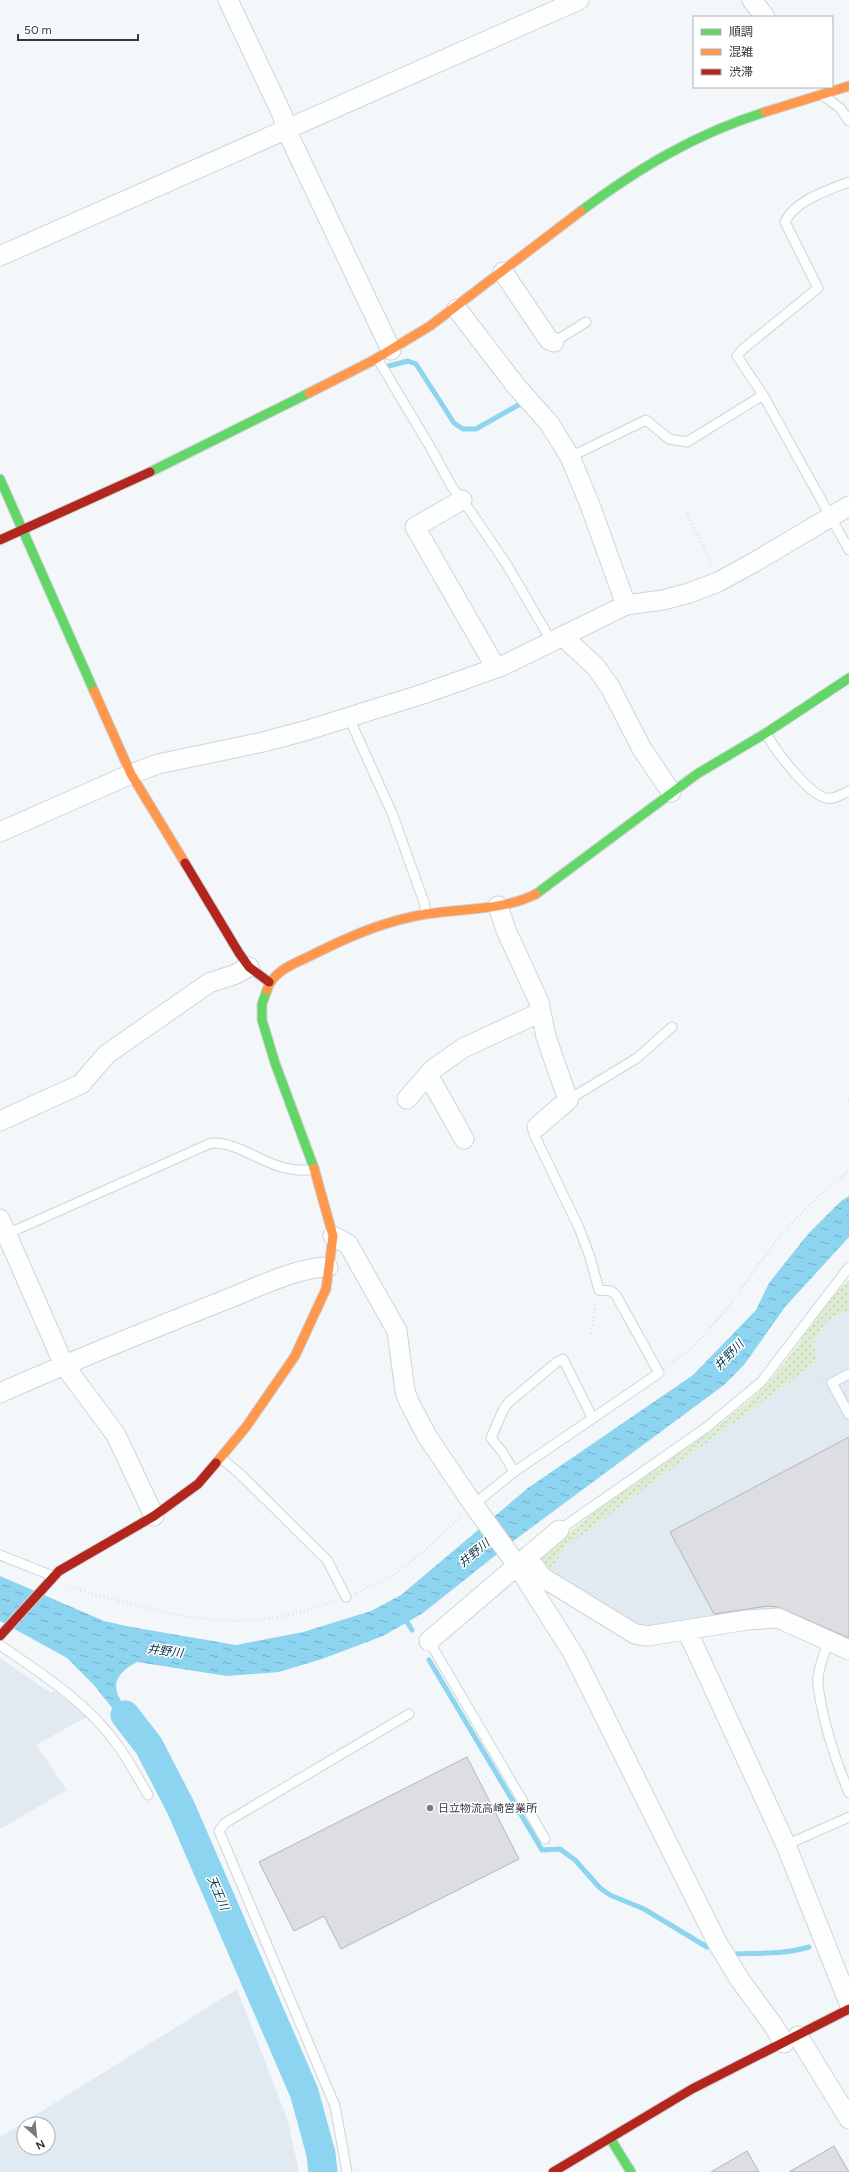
<svg xmlns="http://www.w3.org/2000/svg" width="849" height="2172" font-family="Figtree,'Noto Sans JP',sans-serif">
<style>
.built{fill:#e2eaf1;fill-rule:evenodd}
.grass{fill:url(#grass-dots)}
.water{fill:url(#water-ripples)}
.lines{fill:none;stroke-linecap:round;stroke-linejoin:round}
.stream{stroke:#8cd4f0;stroke-width:5}
.river{stroke:#8cd4f0;stroke-width:29}
.building{fill:#dddee1;stroke:#b4b5b7}
.lane-casing{stroke:#d1d4d7;stroke-width:11}
.street-casing{stroke:#d1d4d7;stroke-width:21}
.fast-casing{stroke:#d1d4d7;stroke-width:11}
.slow-casing{stroke:#d1d4d7;stroke-width:11}
.jam-casing{stroke:#d1d4d7;stroke-width:11}
.path{stroke:#dedfe0;stroke-width:2.5;stroke-dasharray:1 3;stroke-linecap:butt}
.lane{stroke:#fdfefe;stroke-width:9}
.street{stroke:#fdfefe;stroke-width:19}
.fast{stroke:#63d668;stroke-width:9}
.slow{stroke:#ff974d;stroke-width:9}
.jam{stroke:#b3261e;stroke-width:9}
.poi-dot{fill:#787c7e;stroke:#fff;stroke-width:1.5}
.labels{text-anchor:middle;dominant-baseline:central;stroke-width:3;stroke-linejoin:round;paint-order:stroke}
.poi-label{font-size:11px;fill:#36393c;stroke:#fff;text-anchor:start}
.water-label{font-size:12px;font-style:italic;fill:#063646;stroke:#fff}
</style>
<defs>
<pattern id="grass-dots" width="8" height="8" patternUnits="userSpaceOnUse"><rect width="8" height="8" fill="#ddedd4"/><path d="M2 2h.1M6 6h.1" fill="none" stroke="#beccb7" stroke-width="1.8" stroke-linecap="round"/></pattern>
<pattern id="water-ripples" width="26" height="14" patternUnits="userSpaceOnUse"><rect width="26" height="14" fill="#8cd4f0"/><path d="M2 4q2-2 4 0t4 0M15 11q2-2 4 0t4 0" fill="none" stroke="#73adc4"/></pattern>
</defs>
<rect width="100%" height="100%" fill="#f4f7fa"/>
<path class="built" d="M849 1310V1644L774 1611 651 1627 636 1626 549 1571 567 1546 819 1360 812 1344 827 1321Z
M0 1658 51 1693 54 1691 87 1717 36 1745 67 1790 0 1829Z
M237 1989 288 2121 299 2172H0V2137ZM24 2124H48V2148H24Z"/>
<path class="grass" d="M849 1279V1310L827 1321 812 1344 819 1360 567 1546 549 1571 542 1565 541 1556C572 1529 605 1503 639 1480 677 1454 717 1429 752 1398 790 1365 813 1315 849 1279Z"/>
<path class="water" d="M849 1196V1237L785 1307 744 1365 724 1385 516 1539 423 1613 383 1636 322 1659 279 1672 227 1676 137 1662C101 1681 118 1699 139 1724 142 1727 147 1732 148 1736 149 1739 149 1743 149 1746L136 1738 93 1684 67 1658 0 1621V1576L104 1621 131 1627 236 1645 303 1632 371 1611 401 1595 528 1488 693 1375 756 1310 769 1283 808 1234 841 1201Z"/>
<g class="lines">
<path class="stream" d="M381 368 408 361 416 364 454 423 463 429H476L520 404 525 407
M404 1617 412 1630
M429 1660 542 1850 560 1849 575 1860 600 1888 610 1895 644 1909 707 1947
M736 1954C761 1953 786 1954 809 1947"/>
<path class="river" d="M125 1715 149 1746 181 1808 304 2092 321 2154 323 2172"/>
</g>
<path class="building" d="M849 1437V1638L778 1607 768 1606 714 1614 670 1532Z
M467 1757 519 1859 341 1949 324 1916 294 1931 259 1862Z
M834 2146 849 2172H789Z
M747 2151 759 2172H711Z"/>
<g class="lines">
<defs>
<path id="lane" d="M824 96 840 108 849 121
M849 182C828 190 794 201 785 222L818 288 743 349 737 356 763 395 849 550
M554 342 586 322
M377 358 429 445 452 487 471 512 507 565 552 642
M570 457 646 420 669 439 687 442 763 395
M349 718 392 813 425 905V914
M766 733C774 749 808 794 826 798 834 800 842 794 849 791
M568 1100 637 1058 672 1027
M7 1234 211 1143C245 1141 272 1177 314 1169
M849 1374 832 1383 849 1414
M221 1458 240 1474 327 1560 346 1597
M514 1472 503 1453 491 1438 503 1410 509 1402 557 1362 563 1359 592 1417
M473 1505 514 1472 659 1373 616 1295 611 1291 599 1290 590 1257 579 1228 534 1134 537 1127
M559 1530 707 1427 761 1382 849 1267
M0 1555 53 1576
M429 1641 545 1839
M829 1641C824 1653 820 1664 818 1677 817 1685 820 1696 821 1704 827 1735 837 1764 849 1793
M0 1645C42 1674 85 1701 116 1743 128 1759 138 1778 148 1795
M786 1845 849 1817
M347 2172 335 2106 219 1831 225 1823 409 1714"/>
<path id="street" d="M228 0 281 112 291 140 391 350
M752 0 765 17
M0 256 579 0
M503 272 549 340 554 342
M457 309 516 386 549 423 570 457 590 505 626 605
M462 500 415 527 496 668
M566 635 570 643 595 666 610 687 642 749 671 792
M0 832 131 774 158 764 263 742 308 730 423 694 502 666 626 605 663 600 689 593 718 582 753 563 849 506
M498 906 506 930 539 1002 546 1037 568 1100 537 1127
M428 1075 464 1139
M407 1099 432 1070 463 1048 541 1012
M0 1121 81 1084 107 1054 209 983 236 974 249 967
M0 1219 64 1365 116 1435 154 1516
M333 1236 348 1244 397 1331 405 1391 409 1402 427 1436 468 1497 517 1565 574 1655 717 1942 740 1980 773 2025 784 2043
M0 1393C74 1360 149 1330 225 1300 253 1289 298 1267 328 1267
M527 1557 542 1577 635 1634 648 1636 747 1620 778 1618 849 1650
M689 1630 690 1637 786 1845 849 2003
M429 1641 559 1530
M798 2036 849 2119"/>
<path id="fast" d="M581 211C639 168 695 134 765 112
M150 472 309 393
M0 479 94 691
M536 894 697 774 766 733 849 678
M267 990 262 1004V1020L275 1063 314 1168
M610 2138 631 2172"/>
<path id="slow" d="M765 112 849 86
M309 393 372 361 430 326 581 211
M94 691 131 774 185 863
M267 990C272 972 293 964 308 957 346 938 383 921 426 914 463 908 502 911 536 894
M216 1463 246 1427 295 1356 326 1289 333 1236 314 1168"/>
<path id="jam" d="M0 540 150 472
M185 863 239 953 249 967 269 982
M0 1636 59 1571 154 1516 198 1484 216 1463
M553 2172 692 2089 849 2009"/>
</defs>
<use href="#lane" class="lane-casing"/>
<use href="#street" class="street-casing"/>
<use href="#fast" class="fast-casing"/>
<use href="#slow" class="slow-casing"/>
<use href="#jam" class="jam-casing"/>
<path class="path" d="M687 513 713 566
M848 1101H849
M591 1333 596 1301
M669 1365C721 1329 745 1278 784 1232 803 1209 825 1189 849 1171
M819 1385 816 1379 822 1376
M838 1421 845 1440
M69 1586C87 1594 107 1597 125 1602 206 1624 255 1630 335 1601
M356 1593 395 1574 430 1546 461 1516"/>
<use href="#lane" class="lane"/>
<use href="#street" class="street"/>
<use href="#fast" class="fast"/>
<use href="#slow" class="slow"/>
<use href="#jam" class="jam"/>
</g>
<circle class="poi-dot" cx="430" cy="1808" r="4"/>
<g class="labels">
<g class="poi-label">
<text x="438" y="1808">日立物流高崎営業所</text>
</g>
<g class="water-label">
<text transform="translate(729 1355) rotate(-46)">井野川</text>
<text transform="translate(474 1553) rotate(-40)">井野川</text>
<text transform="translate(165 1651) rotate(7)">井野川</text>
<text transform="translate(218 1893) rotate(67)">天王川</text>
</g>
</g>
<rect x="693" y="16" width="140" height="72" fill="#ffffff" stroke="#afb0b1"/>
<rect x="701" y="29" width="20" height="6" fill="#63d668" stroke="#afb0b1"/>
<text x="729" y="36" font-size="12" fill="#36393c">順調</text>
<rect x="701" y="49" width="20" height="6" fill="#ff974d" stroke="#afb0b1"/>
<text x="729" y="56" font-size="12" fill="#36393c">混雑</text>
<rect x="701" y="69" width="20" height="6" fill="#b3261e" stroke="#afb0b1"/>
<text x="729" y="76" font-size="12" fill="#36393c">渋滞</text>
<g transform="translate(36 2136) rotate(153)"><circle r="19" fill="#ffffff" stroke="#afb0b1"/>
<path d="M0-3L7 15L0 10L-7 15Z" fill="#787c7e"/>
<text y="-6" font-size="11" font-weight="bold" text-anchor="middle" fill="#36393c">N</text>
</g>
<path d="M18 34v6h120v-6" fill="none" stroke="#36393c" stroke-width="2"/>
<text x="24" y="34" font-size="12" fill="#36393c" stroke="#ffffff" stroke-width="3" paint-order="stroke">50 m</text>
</svg>
